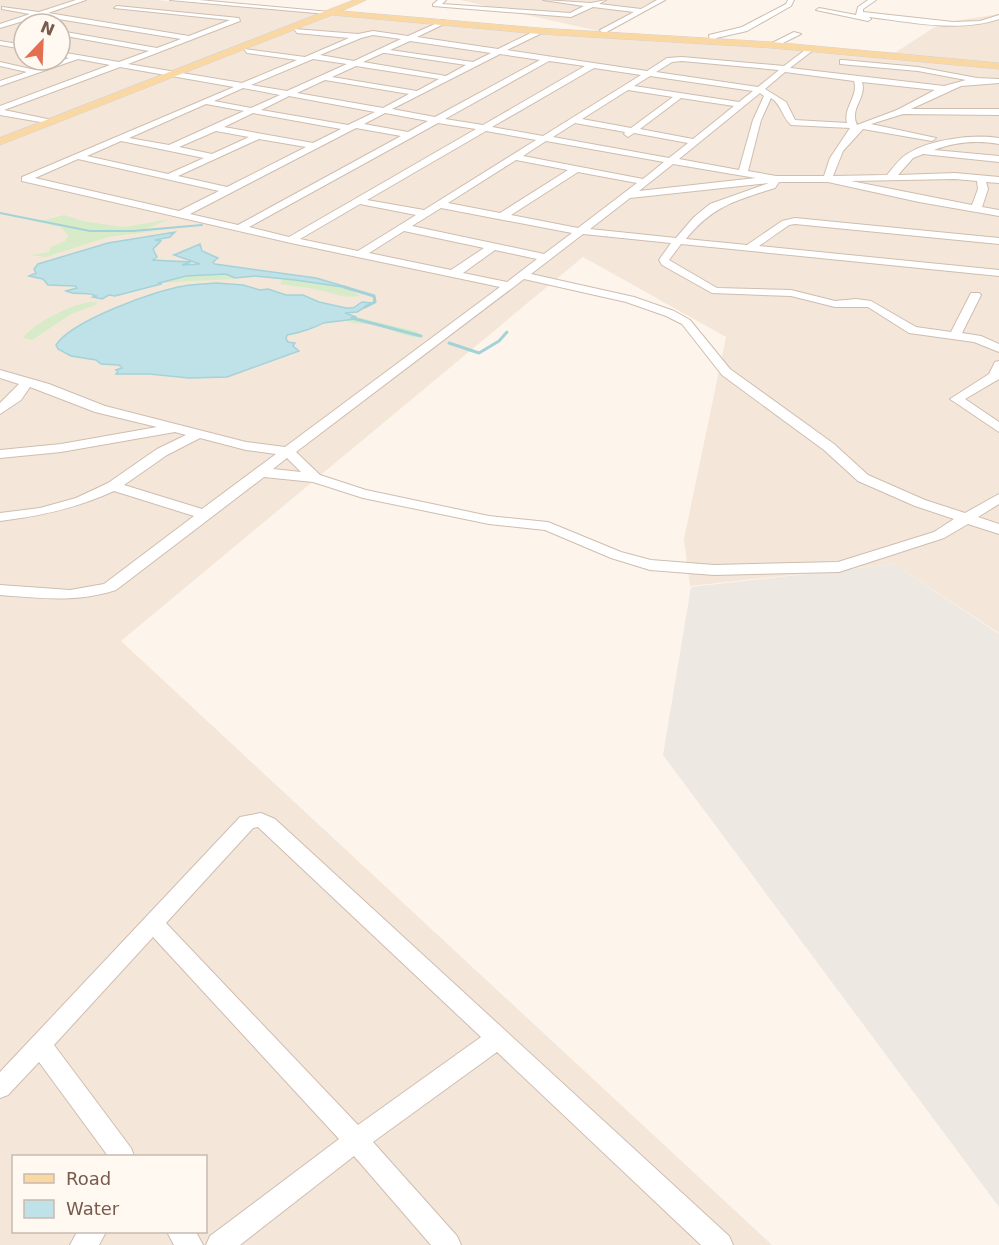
<svg xmlns="http://www.w3.org/2000/svg" width="999" height="1245" font-family="'DejaVu Sans',sans-serif">
<style>
.residential{fill:#f4e7d9;fill-rule:evenodd}
.industrial{fill:#eee8e3}
.green{fill:#d7ebc8}
.water{fill:#bee2e7;stroke:#a4d2d9;stroke-width:1.5}
.lines{fill:none;stroke-linecap:round;stroke-linejoin:round}
.stream-far1{stroke:#a4d2d9;stroke-width:2}
.stream{stroke:#a4d2d9;stroke-width:3}
.minor-casing{stroke:#cfbdaf;stroke-width:2}
.major-casing{stroke:#d9d1cd;stroke-width:1}
.minor{fill:#fff;fill-rule:evenodd}
.major{fill:#fad8a4;fill-rule:evenodd}
</style>
<rect width="100%" height="100%" fill="#fdf5eb"/>
<path class="residential" d="M0 0H155L797 50 896 52 941 23 999 14V633L894 564 690 586 684 539 726 337 583 257 121 641 772 1245H0ZM24 24H60V60H24ZM14 1156H206V1232H14Z
M460 0H662L603 32Z"/>
<path class="industrial" d="M894 564 999 634V1207L663 755 691 587Z"/>
<path class="green" d="M64 215 82 221 124 227 171 219 145 229 193 226 108 237 46 257 31 255 49 252 51 247 65 241 68 236 61 227 28 220 41 221Z
M198 274H227L235 279 158 283Z
M282 280C305 278 344 283 360 296 346 299 332 293 318 290 305 287 292 286 280 284Z
M91 302H97L96 305 73 313 32 340 23 338C34 323 71 304 91 302Z
M356 317 415 331 423 336C411 341 385 326 370 324 361 323 355 325 347 321Z"/>
<path class="water" d="M175 232 170 237 155 240 161 241 153 249 157 257 153 260 191 262 182 265 200 264 174 255 200 244 202 251 218 258 213 262 215 264 316 278 350 288 295 280 255 276 235 278 226 274 186 276 159 283 161 284 115 296 109 295 102 299 93 297 96 296C85 290 79 297 66 291L77 288 75 286 48 285 43 279 29 276 36 273 34 269 38 264 108 243Z
M217 283 243 285 260 290 268 289 286 295H303L319 302 346 308H353L362 302 372 303 357 312 345 313 356 317 355 319 323 323C317 327 299 333 287 335L286 339 288 342 295 343 293 346 299 351 227 377 189 378 149 374H116L118 371 116 370 122 368 119 365 101 364 96 360 71 356 58 349 56 345C71 321 156 290 184 286 195 284 206 284 217 283Z"/>
<g class="lines">
<path class="stream-far1" d="M0 213 90 231H133L202 225"/>
<path class="stream" d="M344 287 374 296 375 302 365 307
M352 318 421 336
M449 343 479 353 499 341 507 332"/>
<defs>
<path id="minor" d="M76 0H86L48 13 189 36 230 20 114 8 117 6 239 18 240 21 128 64 242 83 297 60 247 53 244 49 305 57 349 38 297 33 294 29 358 34 373 31 408 36 444 20 446 23 417 37 498 49 539 29 542 33 507 50 647 71 667 58 682 57 784 66 809 47 812 51 790 68 944 86 966 80 918 71 840 64V60H843L918 67 977 78 999 79V83L961 86 911 109H999V115L903 114 871 124 936 138 932 141 863 129 843 151 833 176 887 175C893 168 899 159 907 154 930 139 973 134 999 138V144C976 140 955 142 934 150L999 156V162L923 154 913 158 898 175 955 173 999 177V183L986 182 988 189 982 207 999 210V216L919 202 828 182H779L775 188C737 200 712 206 686 239L747 245 782 221 795 218 999 238V244L795 224 789 225 759 246 999 270V276L681 244 669 260 717 288 791 290 835 301 856 299 871 301 916 327 951 332 971 293H979L981 295 962 333 981 336 999 344V352L974 342 909 333 868 307H835L791 296 712 293 662 265 659 260 671 243 583 234 531 274 634 297 674 311 690 320 730 369 834 444 868 475 925 500 965 513 999 494V504L978 517 999 524V534L968 524 944 538 839 572 714 575 650 570 611 558 545 530 489 524 363 498 313 482 264 477 116 590C77 603 40 598 0 595V585L70 590 104 584 194 516 114 491C77 508 41 516 0 521V513L40 508 76 498 108 483 157 449 186 435 175 432 61 452 0 458V450L61 444 157 427 95 412 30 387 21 400 0 414V403L19 384 0 378V370L49 384 105 406 246 442 285 447 500 287 291 243 22 181V177L234 87 120 67 4 110 52 120V124L0 115V106L110 65 78 59 0 86V81L27 72 0 66V62L35 70 69 58 60 56V52L119 62 149 51 60 35V31L157 48 181 39 40 16 0 28V24L30 14 2 9V7L39 12ZM373 35 401 39 354 61 320 55 361 38ZM410 41 491 53 473 62 390 50ZM383 53H385L466 65 446 76 363 62ZM500 54 540 60 435 117 392 109ZM313 59 347 64 287 91 251 85ZM549 61 585 66 483 125 445 119ZM682 61 779 70 758 87 656 72 672 62ZM356 66 439 79 417 91 332 77ZM594 68 641 75 543 136 492 127ZM785 72 854 81C859 96 843 107 847 123L795 120 786 102 765 89ZM650 76 753 91 739 102 634 86ZM325 80 409 94 383 108 297 93ZM862 82 935 90 897 110 857 125C849 108 867 98 862 82ZM243 88 280 95 251 108 214 101ZM628 90 673 97 631 128 582 119ZM760 93 764 96 753 120 739 170 679 159ZM289 96 375 112 348 125 261 110ZM681 98 734 106 693 139 640 129ZM771 98C782 105 782 117 791 125L850 128 830 158 824 176H776L748 171 761 120ZM206 104 244 111 169 145 129 138ZM253 113 341 129 313 143 224 127ZM385 113 428 121 408 132 364 124ZM438 123 476 129 289 237 249 227ZM575 123 625 132 624 134 628 137 634 133 688 143 669 158 553 137ZM356 128 401 136 238 225 190 214ZM216 131 249 137 212 154 179 147ZM486 131 536 140 424 210 367 200ZM259 139 306 147 227 187 178 176ZM121 141 204 158 168 174 87 156ZM546 141 664 162 643 179 523 156ZM78 159 219 191 179 211 35 178ZM516 160 568 170 500 213 448 203ZM673 164 756 178 639 191ZM578 172 637 183 578 228 511 215ZM955 179 977 181 978 189 972 205 851 181ZM769 183 710 204 694 217 676 238 590 229 630 198ZM360 204 416 215 358 251 300 239ZM441 208 572 233 544 254 412 226ZM404 231 484 248 451 270 369 253ZM495 250 537 259 507 282 463 273ZM524 279 626 302 666 316 682 324 722 375 824 450 858 481 915 506 954 519 934 532 838 562 714 565 651 560 621 552 548 522 489 516 366 490 320 475 296 452ZM200 438 246 450 276 454 202 509 124 485 167 455ZM287 458 301 472 273 469Z
M170 0H199L330 12 327 14Z
M438 0H446L442 4 570 13 584 6 543 0 591 3 606 0 599 4 641 9 657 0H665L603 34 600 30 634 12 593 7 571 17 433 6V4Z
M788 0H794L791 6 747 31 716 38 717 43 710 41 709 35 742 27 786 4Z
M868 0H876L863 9V12L953 22 980 21 999 15V19C958 33 911 22 869 17L871 19 868 21 816 10 819 8 856 15 858 7Z
M794 32 801 34 775 47 768 45Z
M0 41 24 45V49L0 45Z
M999 361V379L965 399 999 422V432L950 399 989 374 995 362Z
M261 813 275 819 729 1236 733 1245H701L497 1052 373 1142 457 1236 461 1245H431L354 1156 240 1245H206L210 1236 339 1139 153 937 54 1045 131 1148 134 1156H108L39 1062 8 1095 0 1098V1072L240 817ZM258 827 481 1037 358 1125 166 923 253 828Z
M77 1232H106L99 1245H70Z
M167 1232H196L203 1245H174Z"/>
<path id="major" d="M354 0H366L342 11 539 28 772 42 999 63V69L772 48 539 34 332 15 0 145V138Z"/>
</defs>
<use href="#minor" class="minor-casing"/>
<use href="#major" class="major-casing"/>
<use href="#minor" class="minor"/>
<use href="#major" class="major"/>
</g>
<rect x="12" y="1155" width="195" height="78" fill="#fff9f1" stroke="#c9baaf" stroke-width="1.5"/>
<rect x="24" y="1174" width="30" height="9" fill="#fad8a4" stroke="#c9baaf" stroke-width="1.5"/>
<text x="66" y="1185" font-size="18" fill="#785b4d">Road</text>
<rect x="24" y="1200" width="30" height="18" fill="#bee2e7" stroke="#c9baaf" stroke-width="1.5"/>
<text x="66" y="1215" font-size="18" fill="#785b4d">Water</text>
<g transform="translate(42 42) rotate(23)"><circle r="28" fill="#fff9f1" stroke="#c9baaf" stroke-width="1.5"/>
<path d="M0-4.5L10 22L0 15L-10 22Z" fill="#e56e51"/>
<text y="-9" font-size="16" font-weight="bold" text-anchor="middle" fill="#785b4d">N</text>
</g>
</svg>
